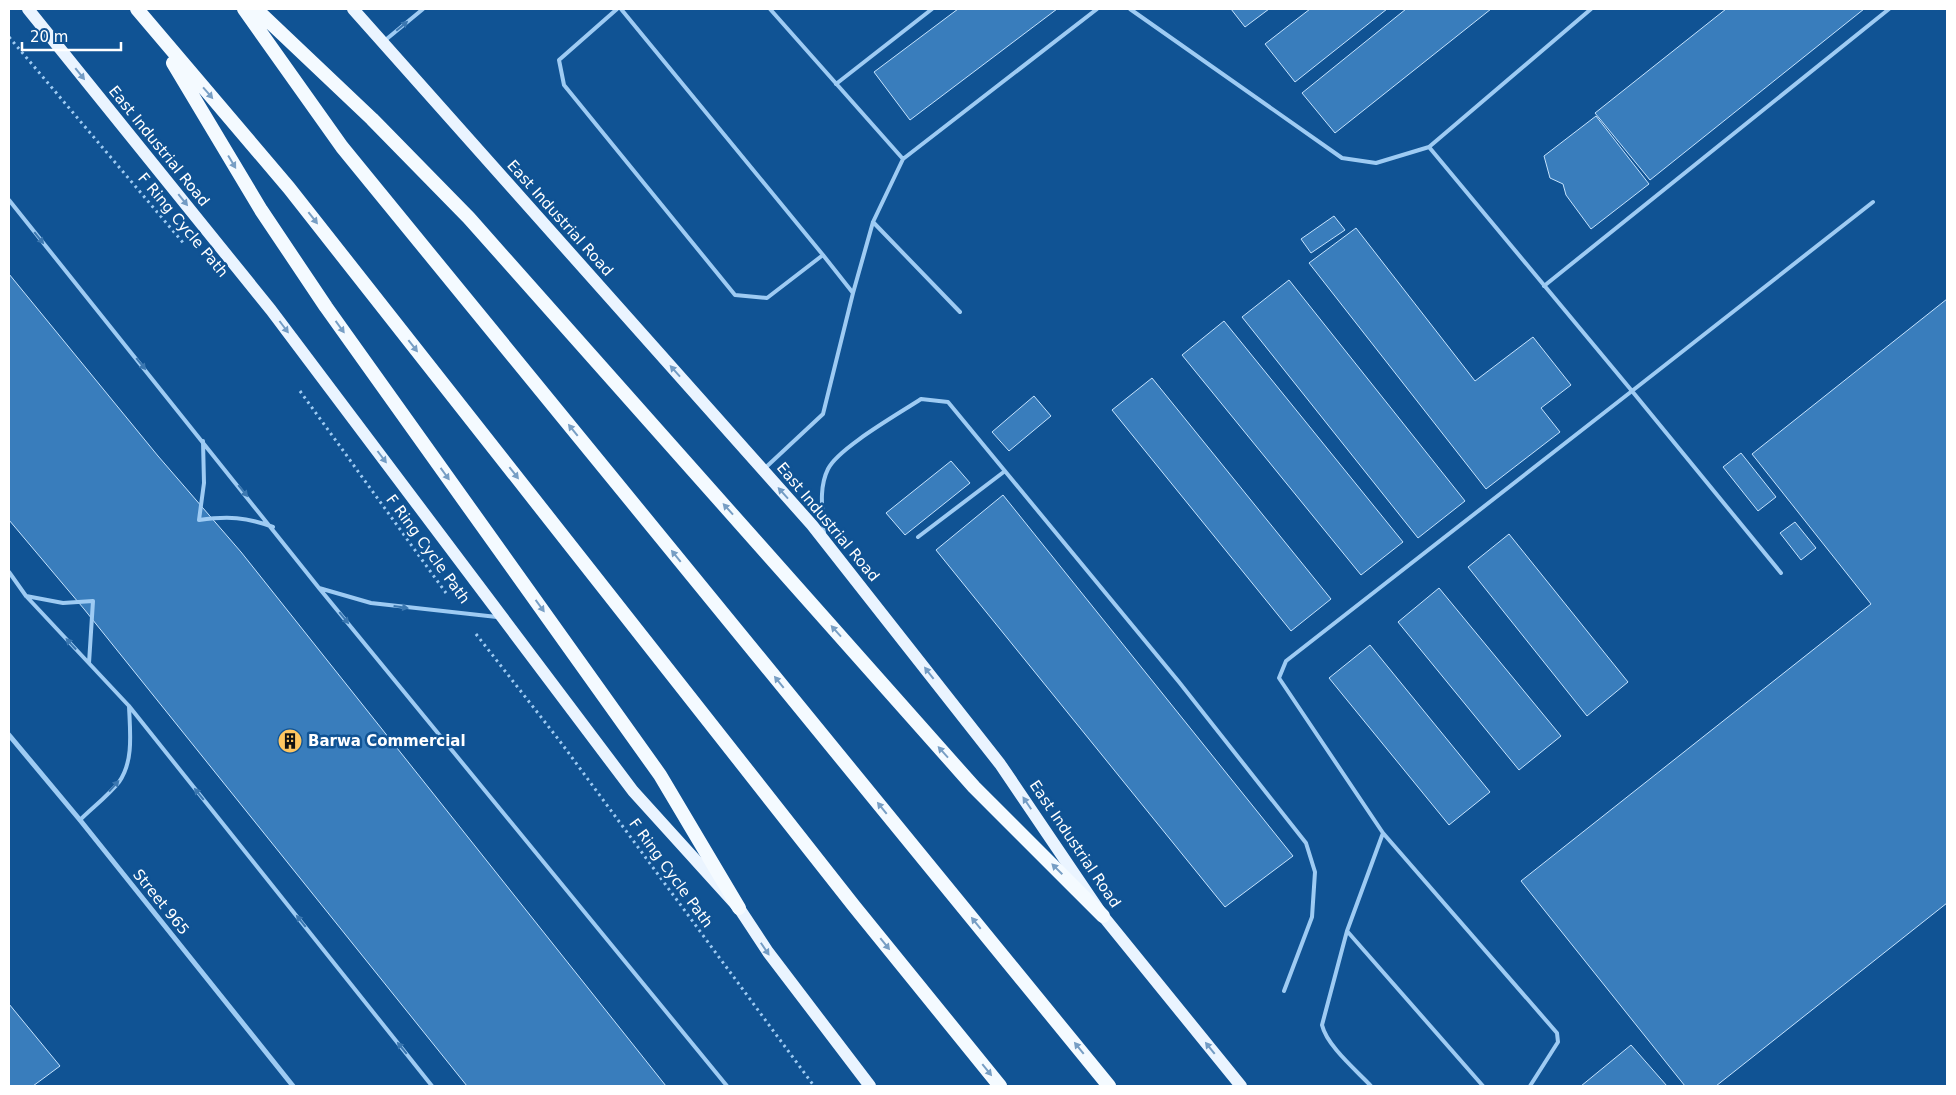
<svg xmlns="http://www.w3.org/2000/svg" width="1956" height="1095" font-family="'DejaVu Sans',sans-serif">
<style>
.building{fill:#397dbc;stroke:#c5e3fe}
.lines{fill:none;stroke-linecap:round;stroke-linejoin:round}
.path{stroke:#9ecbf3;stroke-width:3;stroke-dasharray:2.5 4;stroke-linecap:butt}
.service{stroke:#9ecbf3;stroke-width:4}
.minor{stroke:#9ecbf3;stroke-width:5}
.primary{stroke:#eaf4ff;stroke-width:12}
.trunk{stroke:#f4faff;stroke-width:14}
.oneway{fill:#3b77b0}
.oneway2{fill:#729bc4}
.oneway3{fill:#779ec4}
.labels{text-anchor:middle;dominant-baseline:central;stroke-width:5;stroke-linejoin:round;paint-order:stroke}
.street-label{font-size:15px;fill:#fff;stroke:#105394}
.poi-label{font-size:15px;font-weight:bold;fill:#fff;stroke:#105394;text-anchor:start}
</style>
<rect width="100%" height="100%" fill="#105394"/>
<path class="building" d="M958 9H1057L910 120 874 72Z
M1231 9H1269L1245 27Z
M1310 9H1387L1295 82 1265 44Z
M1406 9H1491L1335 133 1302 93Z
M1726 9H1864L1650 180 1595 113Z
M1596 116 1649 184 1591 229 1566 195 1563 184 1550 178 1544 156Z
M1334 216 1345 230 1311 253 1301 239Z
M1356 228 1475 381 1533 337 1571 385 1541 408 1560 432 1486 489 1309 263Z
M9 274 158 456 241 552 666 1086H467L84 609 9 520Z
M1289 280 1465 501 1418 538 1242 317Z
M1947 299V903L1716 1086H1685L1521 881 1871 604 1752 454Z
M1224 321 1403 542 1361 575 1182 355Z
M1152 378 1331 599 1291 631 1112 410Z
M1034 396 1051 416 1009 451 992 432Z
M1741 453 1776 497 1758 511 1723 467Z
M951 461 970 483 905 535 886 513Z
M1003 495 1293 856 1225 907 936 550Z
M1795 522 1816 548 1801 560 1780 533Z
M1509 534 1628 682 1587 716 1468 567Z
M1439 588 1561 736 1519 770 1398 622Z
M1370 645 1490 792 1449 825 1329 678Z
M9 1004 60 1066 33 1086H9Z
M1631 1045 1667 1086H1581Z"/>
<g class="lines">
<path class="path" d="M9 37 185 245
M300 391 446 593
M476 634 559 740 814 1086"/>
<path class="service" d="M617 9 559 60 564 85 735 295 767 298 823 255 853 293
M621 9 823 255
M1130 9 1342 158 1376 163 1429 147 1591 9
M383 42 423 9
M836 84 932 9
M903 159 1097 9
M9 200 319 588 727 1086
M873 222 960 312
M1544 286 1889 9
M203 441 204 483 199 520C228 516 246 517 273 527
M764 469 823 414 853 293 873 222 903 159 770 9
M824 534C823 513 818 489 828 469 838 448 900 413 921 399L948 402 1179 682 1306 843 1315 872 1312 917 1284 991
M918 537 1005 471
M9 572 26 596 129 706 432 1086
M1781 573 1632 391 1873 202
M319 588 371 603 497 617
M26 596 63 603 93 601 89 663
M80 820C92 808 108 796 119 782 134 761 130 731 129 706
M1383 833 1557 1033 1558 1042 1530 1086
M1347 931 1483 1086
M1371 1086C1356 1070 1327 1046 1322 1025L1347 931 1383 833 1279 678 1286 661 1632 391 1429 147"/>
<path class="minor" d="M9 735 80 820 293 1086"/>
<path class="primary" d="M28 9 271 310 633 791 739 908 768 952 870 1086
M353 9 812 525 1000 764 1103 916 1241 1086"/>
<path class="trunk" d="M137 9 289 188 854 906 1000 1086
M244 9 342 147 1109 1086
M256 9 372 119 469 218 974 787 1103 916
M173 63 261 210 326 307 660 775 739 908"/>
</g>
<defs><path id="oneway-solid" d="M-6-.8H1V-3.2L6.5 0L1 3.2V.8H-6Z" transform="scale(1.25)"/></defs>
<g class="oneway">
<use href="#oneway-solid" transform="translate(402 26) rotate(-40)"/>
<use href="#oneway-solid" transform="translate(39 238) rotate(51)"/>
<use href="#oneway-solid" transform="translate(141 364) rotate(51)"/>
<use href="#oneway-solid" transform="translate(243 491) rotate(51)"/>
<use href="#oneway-solid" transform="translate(401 607) rotate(8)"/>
<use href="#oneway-solid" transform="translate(344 618) rotate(51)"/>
<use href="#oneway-solid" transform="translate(71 644) rotate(-133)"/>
<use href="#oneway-solid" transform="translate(114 786) rotate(-48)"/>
<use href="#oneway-solid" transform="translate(199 794) rotate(-129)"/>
<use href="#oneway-solid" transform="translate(301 921) rotate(-129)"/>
<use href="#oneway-solid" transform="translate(402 1048) rotate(-129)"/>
</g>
<g class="oneway2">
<use href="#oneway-solid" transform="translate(80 74) rotate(51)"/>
<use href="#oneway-solid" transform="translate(183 200) rotate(51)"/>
<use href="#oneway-solid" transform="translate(284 327) rotate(53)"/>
<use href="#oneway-solid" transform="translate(675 371) rotate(-132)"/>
<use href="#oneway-solid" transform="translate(382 457) rotate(53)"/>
<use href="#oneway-solid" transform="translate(783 493) rotate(-132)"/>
<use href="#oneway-solid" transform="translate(929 673) rotate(-128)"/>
<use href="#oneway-solid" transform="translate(1027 803) rotate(-124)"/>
<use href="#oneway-solid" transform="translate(765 949) rotate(56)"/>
<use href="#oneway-solid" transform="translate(1210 1048) rotate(-129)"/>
</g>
<g class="oneway3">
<use href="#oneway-solid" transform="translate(208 93) rotate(49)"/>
<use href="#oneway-solid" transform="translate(232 162) rotate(59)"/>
<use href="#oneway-solid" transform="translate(313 218) rotate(52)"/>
<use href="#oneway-solid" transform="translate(340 327) rotate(54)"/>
<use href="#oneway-solid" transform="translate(413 346) rotate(52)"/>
<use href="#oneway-solid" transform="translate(573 430) rotate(-129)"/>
<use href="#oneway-solid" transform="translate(514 473) rotate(52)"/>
<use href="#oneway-solid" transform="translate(445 474) rotate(54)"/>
<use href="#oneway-solid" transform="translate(728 509) rotate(-132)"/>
<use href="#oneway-solid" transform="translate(676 556) rotate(-129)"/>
<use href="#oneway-solid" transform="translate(540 606) rotate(54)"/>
<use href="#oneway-solid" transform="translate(836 631) rotate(-132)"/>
<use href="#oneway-solid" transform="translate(779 682) rotate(-129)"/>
<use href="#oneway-solid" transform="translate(943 752) rotate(-132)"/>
<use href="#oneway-solid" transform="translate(882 808) rotate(-129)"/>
<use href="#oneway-solid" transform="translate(1057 869) rotate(-135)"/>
<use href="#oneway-solid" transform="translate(976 923) rotate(-129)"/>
<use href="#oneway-solid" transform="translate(885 944) rotate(51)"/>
<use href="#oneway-solid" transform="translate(1079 1048) rotate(-129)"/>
<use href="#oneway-solid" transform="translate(987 1070) rotate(51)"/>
</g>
<defs>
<symbol id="building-disc" viewBox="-11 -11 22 22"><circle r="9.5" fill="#ffc660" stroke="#105394"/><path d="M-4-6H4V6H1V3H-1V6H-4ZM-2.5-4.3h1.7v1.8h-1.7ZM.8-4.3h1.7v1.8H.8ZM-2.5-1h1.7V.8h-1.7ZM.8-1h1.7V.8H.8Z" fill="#111"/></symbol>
</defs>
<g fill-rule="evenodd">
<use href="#building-disc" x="276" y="727" width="28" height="28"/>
</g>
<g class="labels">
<g class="street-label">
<text transform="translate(159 146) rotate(51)">East Industrial Road</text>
<text transform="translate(560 218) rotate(48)">East Industrial Road</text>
<text transform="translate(183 225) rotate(50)">F Ring Cycle Path</text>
<text transform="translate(828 522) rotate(50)">East Industrial Road</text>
<text transform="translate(428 549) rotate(54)">F Ring Cycle Path</text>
<text transform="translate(1075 844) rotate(56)">East Industrial Road</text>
<text transform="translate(671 873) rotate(54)">F Ring Cycle Path</text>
<text transform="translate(161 902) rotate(51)">Street 965</text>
</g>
<g class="poi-label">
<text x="308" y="741">Barwa Commercial</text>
</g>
</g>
<rect width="1956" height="1095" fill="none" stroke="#ffffff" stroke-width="20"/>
<path d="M22 42v8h99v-8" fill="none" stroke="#ffffff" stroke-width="2.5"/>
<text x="30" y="42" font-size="15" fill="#ffffff" stroke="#105394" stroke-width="4" paint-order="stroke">20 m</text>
</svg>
